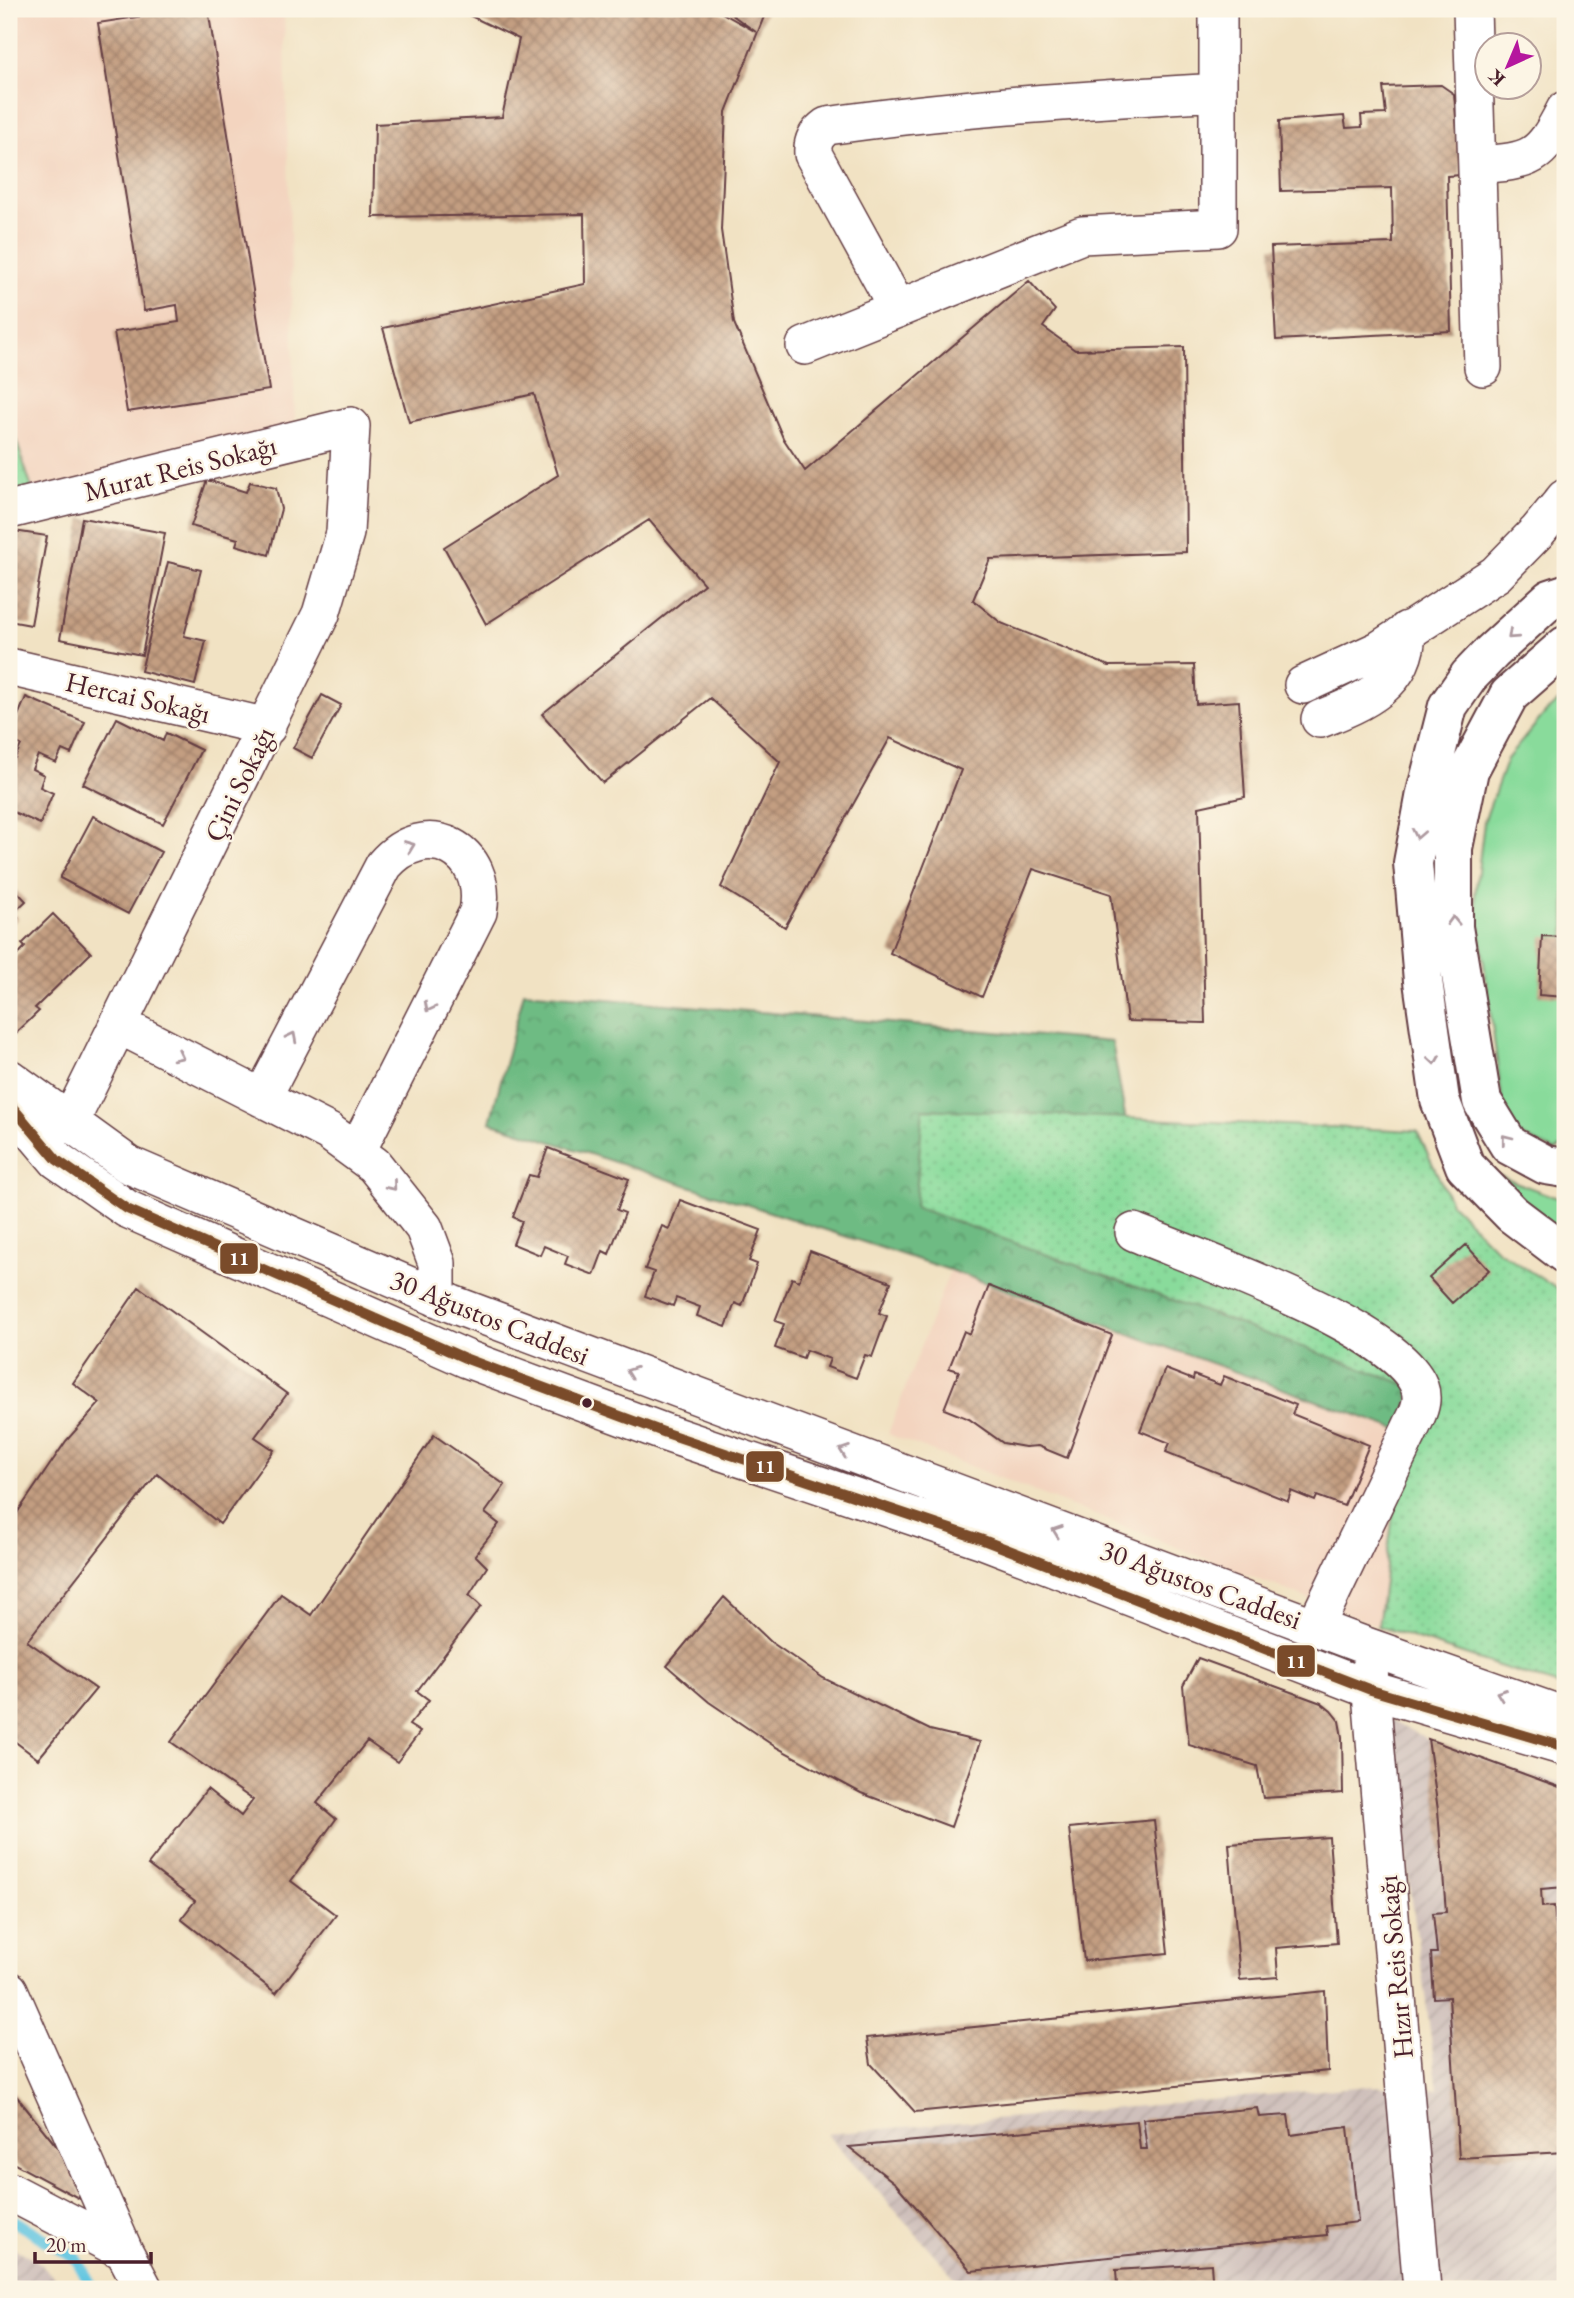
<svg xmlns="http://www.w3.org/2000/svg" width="1574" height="2298" font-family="'EB Garamond',serif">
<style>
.built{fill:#f3d4bf}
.industrial{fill:url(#industrial-furrows)}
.green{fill:#89db9b;stroke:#6a7d63;stroke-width:2}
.forest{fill:url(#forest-crowns);stroke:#5c6d57;stroke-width:2}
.park{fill:url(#park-dots);stroke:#6a7d63;stroke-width:2}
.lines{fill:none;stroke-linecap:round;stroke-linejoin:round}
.stream{stroke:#63c6e1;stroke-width:12}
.building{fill:url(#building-cross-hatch)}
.minor-casing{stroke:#633c42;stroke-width:40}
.major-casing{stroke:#633c42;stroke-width:42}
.minor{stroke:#fff;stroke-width:37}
.major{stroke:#fff;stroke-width:38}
.bus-1-casing{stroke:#fcf5e5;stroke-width:16}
.bus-1{stroke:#7a4b2a;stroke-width:10}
.oneway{stroke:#ae9aa0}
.bus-dot{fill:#4a1f2b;stroke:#fcf5e5;stroke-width:2.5}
.labels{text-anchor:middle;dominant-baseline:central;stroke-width:5;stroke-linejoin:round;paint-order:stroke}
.street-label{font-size:28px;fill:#4a1f2b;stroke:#fcf5e5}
.line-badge{stroke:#fcf5e5;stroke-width:2.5}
.badge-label{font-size:19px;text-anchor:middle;font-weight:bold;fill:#fff}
</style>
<defs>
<pattern id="industrial-furrows" width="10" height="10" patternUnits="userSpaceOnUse" patternTransform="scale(1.75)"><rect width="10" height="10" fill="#cfc0bb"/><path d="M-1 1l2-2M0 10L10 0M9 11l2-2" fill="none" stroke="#b3a5a1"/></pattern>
<pattern id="forest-crowns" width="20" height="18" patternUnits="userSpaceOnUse" patternTransform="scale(1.75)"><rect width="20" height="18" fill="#6ebb83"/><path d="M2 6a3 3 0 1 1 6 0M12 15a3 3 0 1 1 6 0" fill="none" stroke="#5c976b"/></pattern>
<pattern id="park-dots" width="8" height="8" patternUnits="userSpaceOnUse" patternTransform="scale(1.75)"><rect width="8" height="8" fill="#89db9b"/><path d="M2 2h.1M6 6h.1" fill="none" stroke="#78bc86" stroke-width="1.8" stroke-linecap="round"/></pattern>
<pattern id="building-cross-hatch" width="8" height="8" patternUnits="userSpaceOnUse" patternTransform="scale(1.75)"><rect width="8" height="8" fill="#c39e81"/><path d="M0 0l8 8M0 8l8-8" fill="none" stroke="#a0806a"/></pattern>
</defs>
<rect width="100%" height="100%" fill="#fcf5e5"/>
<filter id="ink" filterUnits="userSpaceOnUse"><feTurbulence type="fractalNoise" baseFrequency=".0143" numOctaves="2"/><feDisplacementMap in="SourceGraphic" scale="14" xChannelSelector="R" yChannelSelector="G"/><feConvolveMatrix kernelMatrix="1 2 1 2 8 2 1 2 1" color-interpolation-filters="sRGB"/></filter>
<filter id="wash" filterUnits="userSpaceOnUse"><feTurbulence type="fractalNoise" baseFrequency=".00686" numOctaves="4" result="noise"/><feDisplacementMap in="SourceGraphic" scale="28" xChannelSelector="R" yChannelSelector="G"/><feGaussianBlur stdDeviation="1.57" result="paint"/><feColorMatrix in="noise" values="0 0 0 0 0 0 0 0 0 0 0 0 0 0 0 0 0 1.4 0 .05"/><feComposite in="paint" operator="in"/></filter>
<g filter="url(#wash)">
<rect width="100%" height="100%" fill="#f1e2c3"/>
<path class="built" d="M9 9H284L296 458 36 501 9 418Z
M950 1270 1404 1432 1378 1626 888 1434Z"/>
<path class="industrial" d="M1387 1718 1428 1739 1530 1775 1565 1784V2289H965L827 2134 1367 2086 1438 2089Z
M9 2246 35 2259 66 2289H9Z"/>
<path class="green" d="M1565 696V1144L1555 1151 1506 1129 1475 896 1484 822 1507 759 1545 713Z
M1492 1173 1565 1201V1236Z"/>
<path class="forest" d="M524 992 1112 1042 1126 1121 923 1109 1410 1387 1404 1432 950 1270 490 1122Z"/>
<path class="park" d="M9 418 36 501 9 506Z
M923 1109 1417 1131 1451 1203 1497 1250 1565 1294V1688L1378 1626 1410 1386 915 1207Z"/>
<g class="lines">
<path class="stream" d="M9 2218 76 2258 93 2289"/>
</g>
<g id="blocks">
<path class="building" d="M143 9H208L269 390 127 412 114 332 179 322 177 305 144 311 98 23 144 16Z
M456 9H715L756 32 724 9H767L726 112 721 230 734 323 783 438 805 471 1029 281 1055 310 1043 327 1075 350 1184 347 1186 552 990 559 973 600 1001 623 1109 666 1194 665 1196 704 1239 701 1245 797 1199 807 1205 1023 1127 1021 1111 894 1033 869 982 997 890 953 961 770 890 738 785 927 721 887 780 762 710 698 603 783 542 714 704 584 649 520 486 624 444 547 558 475 534 394 409 422 383 328 585 284 584 214 373 217 375 124 502 117 519 39Z
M1441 85 1454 94 1461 175 1447 176 1451 331 1276 340 1271 247 1393 243 1392 188 1281 191 1279 121 1344 116 1346 128 1362 127 1361 115 1386 114 1383 87Z
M207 480 246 492 250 482 276 488 281 509 269 555 236 545 238 539 191 526Z
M82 518 165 533 142 655 60 639Z
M14 531 47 536 31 625 9 621V532Z
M168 562 201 570 184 636 206 641 195 685 141 671Z
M322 695 341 705 312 758 293 748Z
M26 697 85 722 71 754 62 750 56 763 38 755 32 769 44 775 40 787 53 793 40 824 9 810V755L15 758 21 745 9 740V737Z
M117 718 163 741 166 733 201 750 163 824 83 784Z
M93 816 161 852 128 914 60 878Z
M9 883 26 901 13 913 18 918 9 928Z
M53 914 91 953 35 1008 39 1011 13 1036 9 1032V964L25 947 22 944Z
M1542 936 1565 937V997L1539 995Z
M548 1148 629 1179 617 1210 625 1213 609 1254 603 1251 594 1275 565 1264 568 1256 544 1246 540 1255 513 1244 522 1221 513 1217 529 1175 537 1177Z
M680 1200 761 1230 749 1261 757 1264 742 1306 735 1303 726 1327 697 1316 700 1307 676 1298 673 1306 645 1296 654 1272 645 1269 662 1226 669 1229Z
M1466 1245 1489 1270 1452 1303 1429 1278Z
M810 1251 891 1282 879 1313 887 1316 872 1357 865 1355 856 1378 827 1367 830 1359 806 1350 803 1358 775 1348 784 1324 775 1321 792 1278 799 1281Z
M989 1286 1112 1335 1067 1458 1038 1446 1025 1447 1003 1443 969 1419 944 1409 959 1371 949 1368 964 1331 970 1334Z
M139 1287 287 1394 255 1437 274 1450 220 1524 157 1474 27 1641 96 1689 38 1759 9 1737V1525L66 1441 100 1403 73 1383Z
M1165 1369 1193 1380 1194 1375 1220 1385 1224 1376 1296 1405 1292 1414 1369 1445 1344 1506 1317 1496 1315 1501 1291 1491 1288 1501 1166 1452 1170 1443 1140 1431Z
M434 1435 505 1485 485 1513 499 1524 475 1555 487 1567 469 1595 481 1606 417 1691 429 1700 409 1725 420 1732 397 1762 367 1741 317 1803 336 1819 291 1881 336 1915 276 1993 181 1919 195 1901 148 1865 207 1789 241 1816 253 1800 171 1742 281 1594 311 1615Z
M724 1597 771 1642 823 1678 930 1730 980 1742 951 1827 861 1793 774 1746 709 1702 667 1666Z
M1198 1658 1321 1703 1331 1711 1339 1721 1342 1737 1343 1793 1263 1798 1257 1766 1189 1745 1183 1686Z
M1428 1739 1565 1789V1887L1541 1889 1542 1907 1554 1906 1562 1988H1565V2152L1459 2158 1449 1997 1434 1998 1431 1953H1437L1433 1913 1446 1912 1438 1810Z
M1154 1820 1168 1953 1084 1961 1069 1828Z
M1329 1837 1337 1943 1276 1948 1278 1977 1240 1980 1229 1844Z
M1325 1991 1328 2071 915 2112 871 2064 867 2038Z
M9 2087 75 2169 82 2200 9 2161Z
M1257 2108 1259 2117 1288 2115 1291 2135 1348 2127 1358 2222 1326 2226 1327 2235 971 2271 896 2184 849 2147 1137 2121 1140 2149H1147L1143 2119Z
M1211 2264 1213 2289H1111V2285H1117L1116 2270Z"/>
</g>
</g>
<g filter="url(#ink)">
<use href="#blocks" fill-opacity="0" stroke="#633c42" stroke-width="2"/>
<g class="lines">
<defs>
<path id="minor" d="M1472 9 1483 367
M1478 165C1532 161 1540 159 1565 110
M898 309 813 154C812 141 816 134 827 126 957 107 1087 100 1218 92
M805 346 1082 235 1218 228V9
M9 510 351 426 345 533 321 614 69 1124
M9 667 267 727
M1303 685 1379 650 1496 574 1538 531 1565 498
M1320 719C1364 702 1407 684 1407 630
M119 1025 329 1132 374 1165 424 1228 437 1263V1298
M9 1078 129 1165 452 1304 1366 1646 1565 1716
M262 1098 384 865C426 816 490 850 478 912L357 1151
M9 1103 57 1160 127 1209 467 1359 666 1433 983 1540 1371 1690 1565 1747
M1134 1232C1196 1258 1395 1326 1419 1386 1423 1397 1421 1406 1416 1417L1315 1627
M1369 1670 1422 2289
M9 1990 124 2251 144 2289
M9 2191 124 2251"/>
<path id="major" d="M1565 594 1550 599 1492 652 1469 676 1448 706 1426 793 1413 863 1423 981 1440 1100 1465 1166 1512 1214 1565 1254
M1565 646 1509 695 1469 770 1453 848V927L1482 1101 1509 1145 1546 1165 1565 1168"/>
</defs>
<use href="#minor" class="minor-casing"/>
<use href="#major" class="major-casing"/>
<use href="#minor" class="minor"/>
<use href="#major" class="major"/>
<defs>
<path id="bus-1" d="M9 1103 57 1160 127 1209 467 1359 666 1433 983 1540 1371 1690 1565 1747"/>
</defs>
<use href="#bus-1" class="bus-1-casing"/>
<use href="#bus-1" class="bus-1"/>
</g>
<defs><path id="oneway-chevron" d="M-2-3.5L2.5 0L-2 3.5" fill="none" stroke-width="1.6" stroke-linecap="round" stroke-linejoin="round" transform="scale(1.75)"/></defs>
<g class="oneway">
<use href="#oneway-chevron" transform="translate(1512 635) rotate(138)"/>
<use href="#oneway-chevron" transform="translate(1418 834) rotate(101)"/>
<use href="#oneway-chevron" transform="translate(410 846) rotate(-21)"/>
<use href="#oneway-chevron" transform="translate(1453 921) rotate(-92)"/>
<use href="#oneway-chevron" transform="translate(429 1007) rotate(117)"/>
<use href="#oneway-chevron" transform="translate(292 1037) rotate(-63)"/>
<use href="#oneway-chevron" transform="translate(179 1056) rotate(27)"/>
<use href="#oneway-chevron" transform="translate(1434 1060) rotate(82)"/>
<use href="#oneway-chevron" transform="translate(1506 1139) rotate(-128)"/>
<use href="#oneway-chevron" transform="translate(392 1186) rotate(50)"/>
<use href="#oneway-chevron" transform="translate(631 1372) rotate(-160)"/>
<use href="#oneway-chevron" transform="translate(844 1451) rotate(-160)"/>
<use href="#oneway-chevron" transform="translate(1057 1531) rotate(-160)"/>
<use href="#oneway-chevron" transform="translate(1501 1694) rotate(-160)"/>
</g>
</g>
<circle class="bus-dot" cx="587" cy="1403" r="6"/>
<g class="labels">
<g class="street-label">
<text transform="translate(180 468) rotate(-14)">Murat Reis Sokağı</text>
<text transform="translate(138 697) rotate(13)">Hercai Sokağı</text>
<text transform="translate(239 784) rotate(-64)">Çini Sokağı</text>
<text transform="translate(490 1317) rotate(22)">30 Ağustos Caddesi</text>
<text transform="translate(1201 1584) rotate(20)">30 Ağustos Caddesi</text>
<text transform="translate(1395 1967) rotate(-95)">Hızır Reis Sokağı</text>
</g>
</g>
<g class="line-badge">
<rect x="219" y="1242" width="40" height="33" rx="7" fill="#7a4b2a"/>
<rect x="745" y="1450" width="40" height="33" rx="7" fill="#7a4b2a"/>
<rect x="1276" y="1644" width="40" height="34" rx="7" fill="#7a4b2a"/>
</g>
<g class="badge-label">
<text x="239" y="1265">11</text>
<text x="765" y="1473">11</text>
<text x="1296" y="1668">11</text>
</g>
<rect width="1574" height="2298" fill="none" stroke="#fcf5e5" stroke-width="35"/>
<g transform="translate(1508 66) rotate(224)"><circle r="33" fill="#fcf5e5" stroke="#b59f9b" stroke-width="2"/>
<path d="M0-5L12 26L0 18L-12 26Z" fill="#b5179e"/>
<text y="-10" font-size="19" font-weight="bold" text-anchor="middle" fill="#4a1f2b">K</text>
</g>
<path d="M35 2252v10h116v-10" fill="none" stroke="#4a1f2b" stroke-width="3.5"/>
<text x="46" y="2252" font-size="21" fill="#4a1f2b" stroke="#fcf5e5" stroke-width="5" paint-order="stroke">20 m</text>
</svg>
